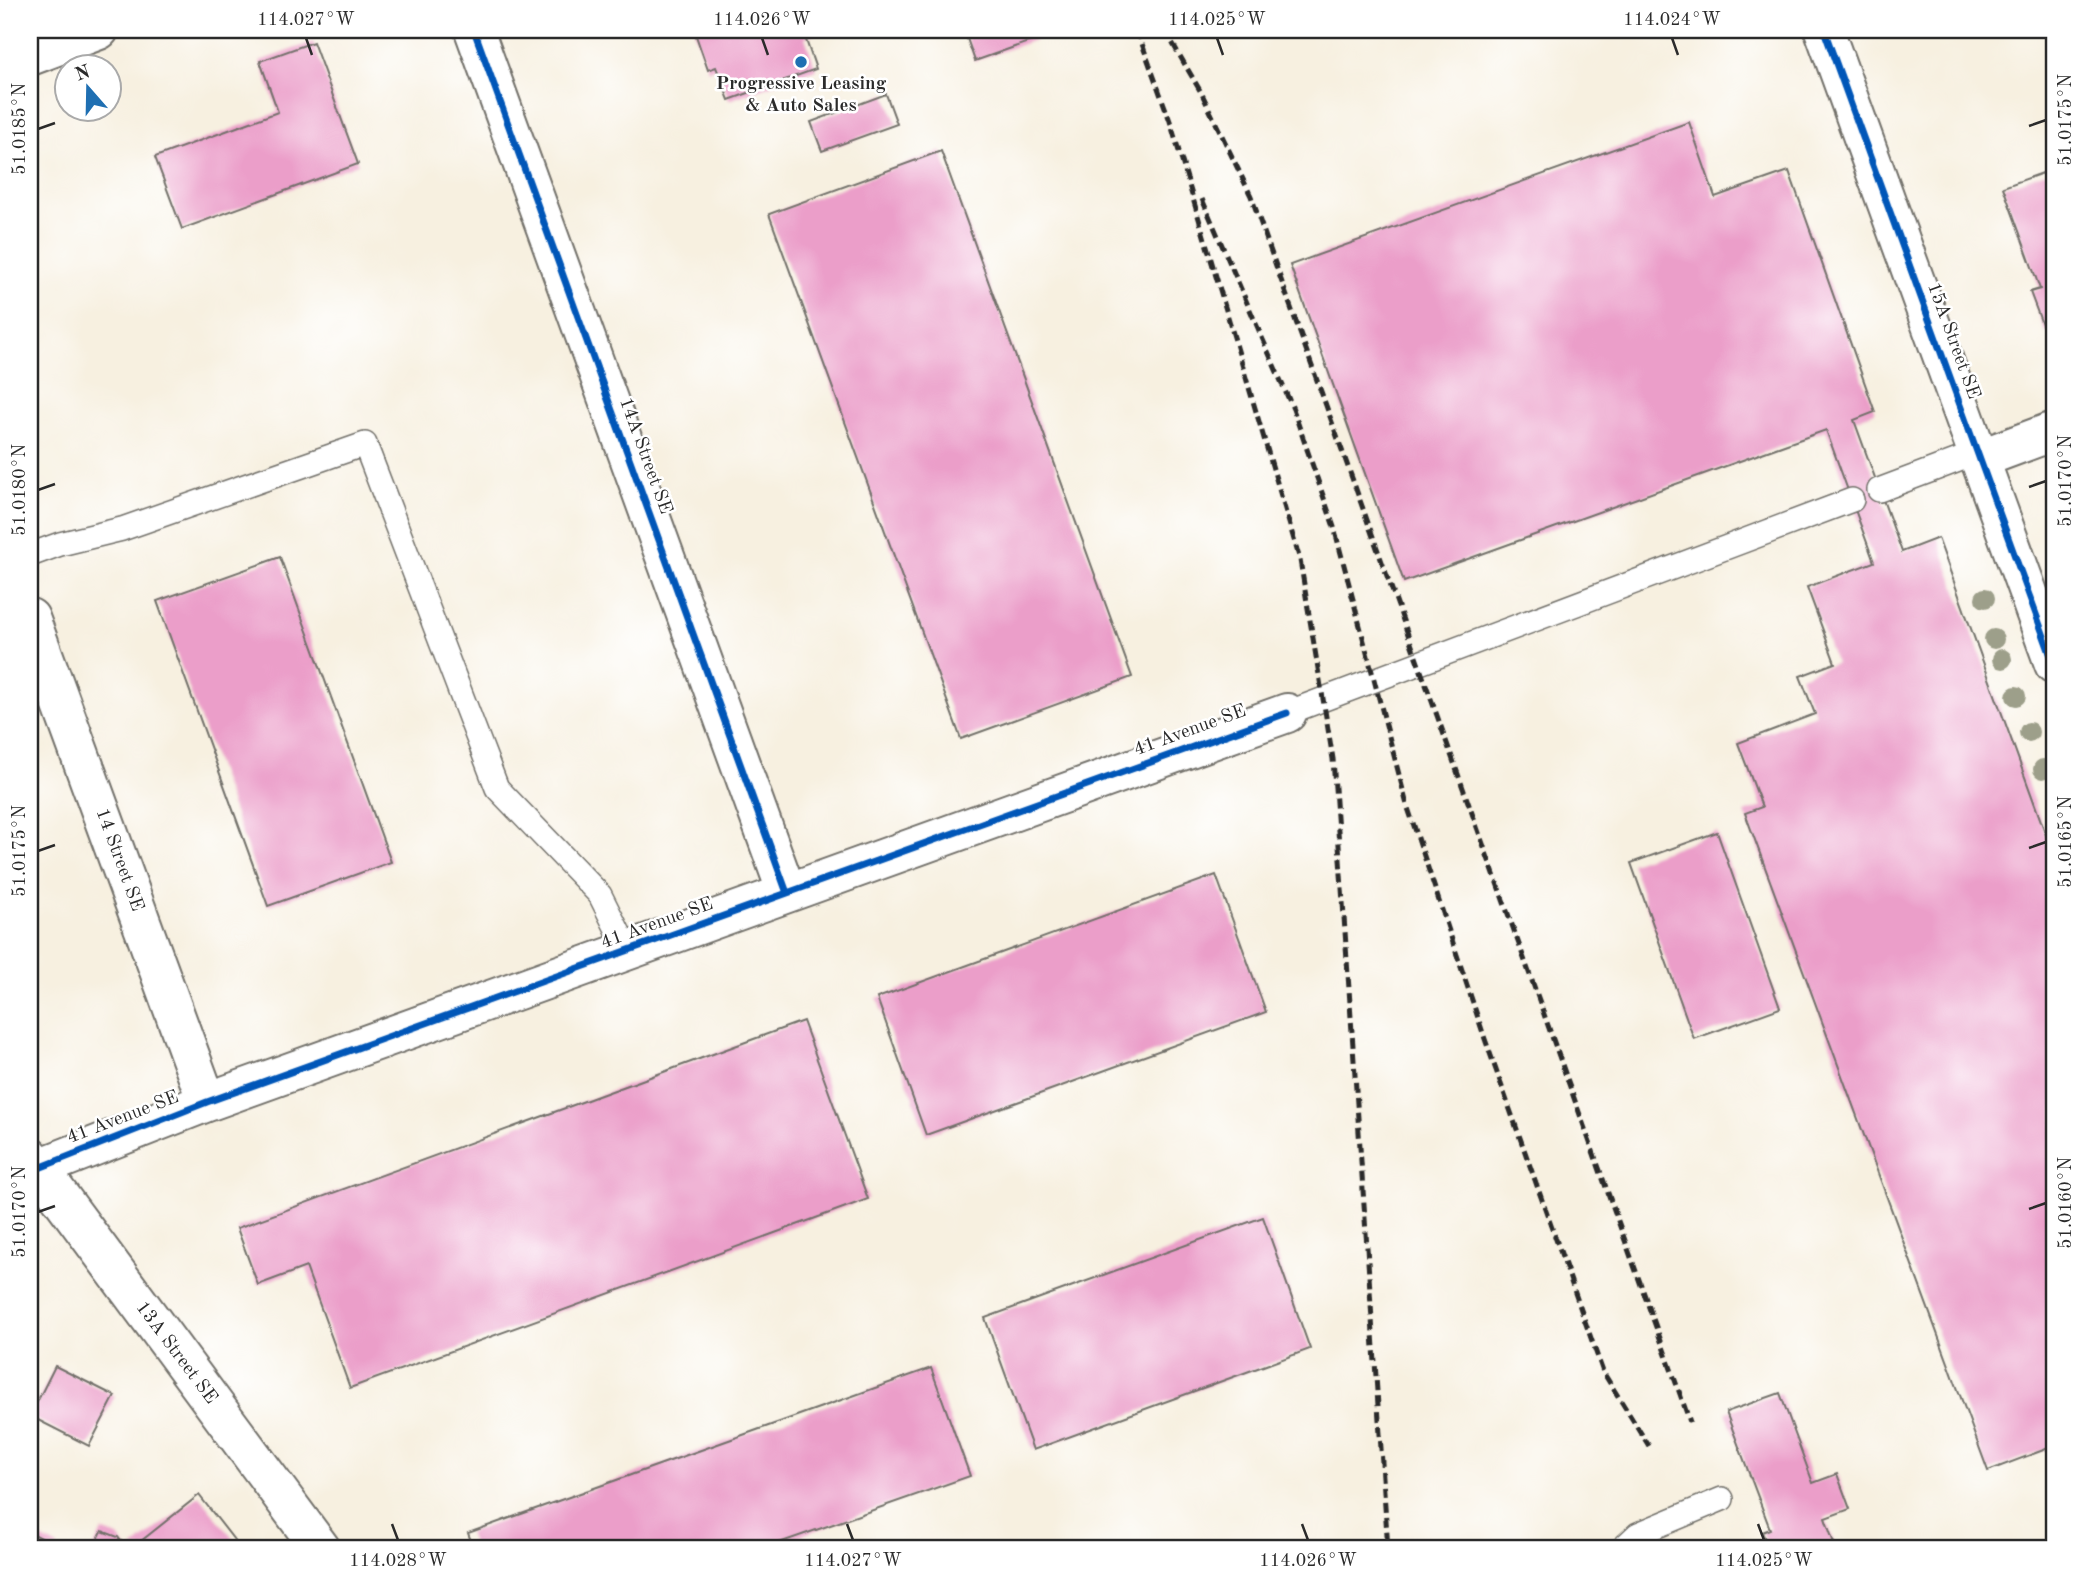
<svg xmlns="http://www.w3.org/2000/svg" width="2084" height="1579" font-family="'Old Standard TT',serif">
<style>
.building{fill:#eb9ec9}
.lines{fill:none;stroke-linecap:round;stroke-linejoin:round}
.service-casing{stroke:#72706a;stroke-width:26}
.minor-casing{stroke:#72706a;stroke-width:42}
.tertiary-casing{stroke:#72706a;stroke-width:42}
.service{stroke:#fff;stroke-width:23}
.minor{stroke:#fff;stroke-width:38}
.tertiary{stroke:#fff;stroke-width:38}
.rail{stroke:#2b2b2b;stroke-width:5;stroke-dasharray:10 5;stroke-linecap:butt}
.cycleway-casing{stroke:#fff;stroke-width:11}
.cycleway{stroke:#0057b8;stroke-width:7}
.tree{fill:#9d9f8a}
.ticks{fill:none;stroke:#2b2b2b;stroke-width:2.5}
.poi-dot{fill:#1f6fb2;stroke:#fff;stroke-width:2.5}
.labels{text-anchor:middle;dominant-baseline:central;stroke-width:5;stroke-linejoin:round;paint-order:stroke}
.poi-label{font-size:19px;font-weight:bold;fill:#2b2b2b;stroke:#fff}
.street-label{font-size:19px;fill:#2b2b2b;stroke:#fff}
.neatline{fill:none;stroke:#2b2b2b;stroke-width:2.5}
.ticks-label{font-size:18px;text-anchor:middle;fill:#2b2b2b}
</style>
<rect width="100%" height="100%" fill="#fff"/>
<filter id="ink" filterUnits="userSpaceOnUse"><feTurbulence type="fractalNoise" baseFrequency=".0143" numOctaves="2"/><feDisplacementMap in="SourceGraphic" scale="14" xChannelSelector="R" yChannelSelector="G"/><feConvolveMatrix kernelMatrix="1 2 1 2 8 2 1 2 1" color-interpolation-filters="sRGB"/></filter>
<filter id="wash" filterUnits="userSpaceOnUse"><feTurbulence type="fractalNoise" baseFrequency=".00686" numOctaves="4" result="noise"/><feDisplacementMap in="SourceGraphic" scale="28" xChannelSelector="R" yChannelSelector="G"/><feGaussianBlur stdDeviation="1.57" result="paint"/><feColorMatrix in="noise" values="0 0 0 0 0 0 0 0 0 0 0 0 0 0 0 0 0 1.4 0 .05"/><feComposite in="paint" operator="in"/></filter>
<g filter="url(#wash)">
<rect width="100%" height="100%" fill="#f7f0e0"/>
<g id="blocks">
<path class="building" d="M694 30H825L805 37 816 69 729 100 716 67 708 70Z
M964 30H1053L1054 33 975 61Z
M313 42 358 164 182 229 155 157 278 112 260 61Z
M886 94 897 124 822 151 811 122Z
M1689 122 1715 197 1789 171 1875 412 1854 420 1902 552 1938 538 2054 857V1446L1988 1471 1745 813 1762 807 1738 743 1815 714 1800 676 1835 663 1807 587 1874 562 1826 430 1404 582 1290 265Z
M941 151 1132 677 961 739 769 214Z
M2054 169V329L2045 332 2030 292 2040 289 2003 187Z
M280 557 391 862 268 906 157 601Z
M1717 832 1780 1008 1694 1039 1631 863Z
M1216 875 1266 1012 926 1135 877 998Z
M803 1021 868 1199 350 1388 306 1267 258 1285 237 1228Z
M1263 1217 1310 1349 1033 1450 985 1318Z
M55 1366 115 1396 89 1446 30 1416Z
M931 1368 970 1476 762 1549H474L468 1533Z
M1780 1393 1813 1483 1837 1474 1850 1509 1825 1518 1836 1549H1769L1762 1532 1770 1529 1726 1412Z
M199 1495 241 1549H131Z
M102 1531 118 1537 127 1549H93Z
M30 1532 58 1547 57 1549H30Z"/>
</g>
</g>
<g filter="url(#ink)">
<use href="#blocks" fill-opacity="0" stroke="#72706a" stroke-width="2"/>
<g class="lines">
<defs>
<path id="service" d="M1879 490 1977 453
M30 555 60 544 122 529 365 444 497 788 600 895 628 951
M1287 713 1852 500
M1622 1549 1638 1534 1722 1499"/>
<path id="minor" d="M474 30 787 893
M1824 30 2054 664
M1979 459 2054 431
M30 618 207 1102
M30 1156 321 1549
M39 1168 207 1102 1287 713"/>
<path id="tertiary" d="M30 56 99 30"/>
</defs>
<use href="#service" class="service-casing"/>
<use href="#minor" class="minor-casing"/>
<use href="#tertiary" class="tertiary-casing"/>
<use href="#service" class="service"/>
<use href="#minor" class="minor"/>
<use href="#tertiary" class="tertiary"/>
<path class="rail" d="M1137 30 1170 121 1300 560 1333 759 1388 1549
M1165 30 1202 94 1251 196 1690 1422
M1202 199 1293 409 1334 527 1407 805 1485 1039 1603 1372 1649 1446"/>
<defs>
<path id="cycleway" d="M474 30 787 893
M1824 30 2054 664
M39 1168 207 1102 1287 713"/>
</defs>
<use href="#cycleway" class="cycleway-casing"/>
<use href="#cycleway" class="cycleway"/>
</g>
<g class="tree">
<circle cx="1985" cy="598" r="10"/>
<circle cx="1994" cy="639" r="10"/>
<circle cx="2002" cy="659" r="10"/>
<circle cx="2016" cy="696" r="10"/>
<circle cx="2029" cy="732" r="10"/>
<circle cx="2043" cy="769" r="10"/>
</g>
</g>
<path class="ticks" d="M306 38 312 55M762 38 768 55M1217 38 1223 55M1672 38 1678 55M2029 126 2046 120M38 129 55 123M2029 487 2046 481M38 490 55 484M2029 848 2046 842M38 851 55 845M2029 1209 2046 1203M38 1212 55 1206M392 1524 398 1540M847 1524 853 1540M1302 1524 1308 1540M1758 1524 1764 1540"/>
<circle class="poi-dot" cx="801" cy="62" r="7"/>
<g class="labels">
<g class="poi-label">
<text x="801" y="84">Progressive Leasing<tspan x="801" dy="22">&amp; Auto Sales</tspan></text>
</g>
<g class="street-label">
<text transform="translate(1953 341) rotate(70)">15A Street SE</text>
<text transform="translate(645 456) rotate(70)">14A Street SE</text>
<text transform="translate(1190 731) rotate(-20)">41 Avenue SE</text>
<text transform="translate(119 860) rotate(70)">14 Street SE</text>
<text transform="translate(657 924) rotate(-20)">41 Avenue SE</text>
<text transform="translate(123 1118) rotate(-21)">41 Avenue SE</text>
<text transform="translate(176 1353) rotate(53)">13A Street SE</text>
</g>
</g>
<rect width="2084" height="1579" fill="none" stroke="#fff" stroke-width="77"/>
<g transform="translate(88 88) rotate(340)"><circle r="33" fill="#ffffff" stroke="#aaaaaa" stroke-width="2"/>
<path d="M0-5L12 26L0 18L-12 26Z" fill="#1f6fb2"/>
<text y="-10" font-size="19" font-weight="bold" text-anchor="middle" fill="#2b2b2b">N</text>
</g>
<rect x="38" y="38" width="2008" height="1502" class="neatline"/>
<g class="ticks-label">
<text x="306" y="25">114.027°W</text>
<text x="762" y="25">114.026°W</text>
<text x="1217" y="25">114.025°W</text>
<text x="1672" y="25">114.024°W</text>
<text transform="translate(2065 120) rotate(-90)" y="6">51.0175°N</text>
<text transform="translate(19 129) rotate(-90)" y="6">51.0185°N</text>
<text transform="translate(2065 481) rotate(-90)" y="6">51.0170°N</text>
<text transform="translate(19 490) rotate(-90)" y="6">51.0180°N</text>
<text transform="translate(2065 842) rotate(-90)" y="6">51.0165°N</text>
<text transform="translate(19 851) rotate(-90)" y="6">51.0175°N</text>
<text transform="translate(2065 1203) rotate(-90)" y="6">51.0160°N</text>
<text transform="translate(19 1212) rotate(-90)" y="6">51.0170°N</text>
<text x="398" y="1566">114.028°W</text>
<text x="853" y="1566">114.027°W</text>
<text x="1308" y="1566">114.026°W</text>
<text x="1764" y="1566">114.025°W</text>
</g>
</svg>
